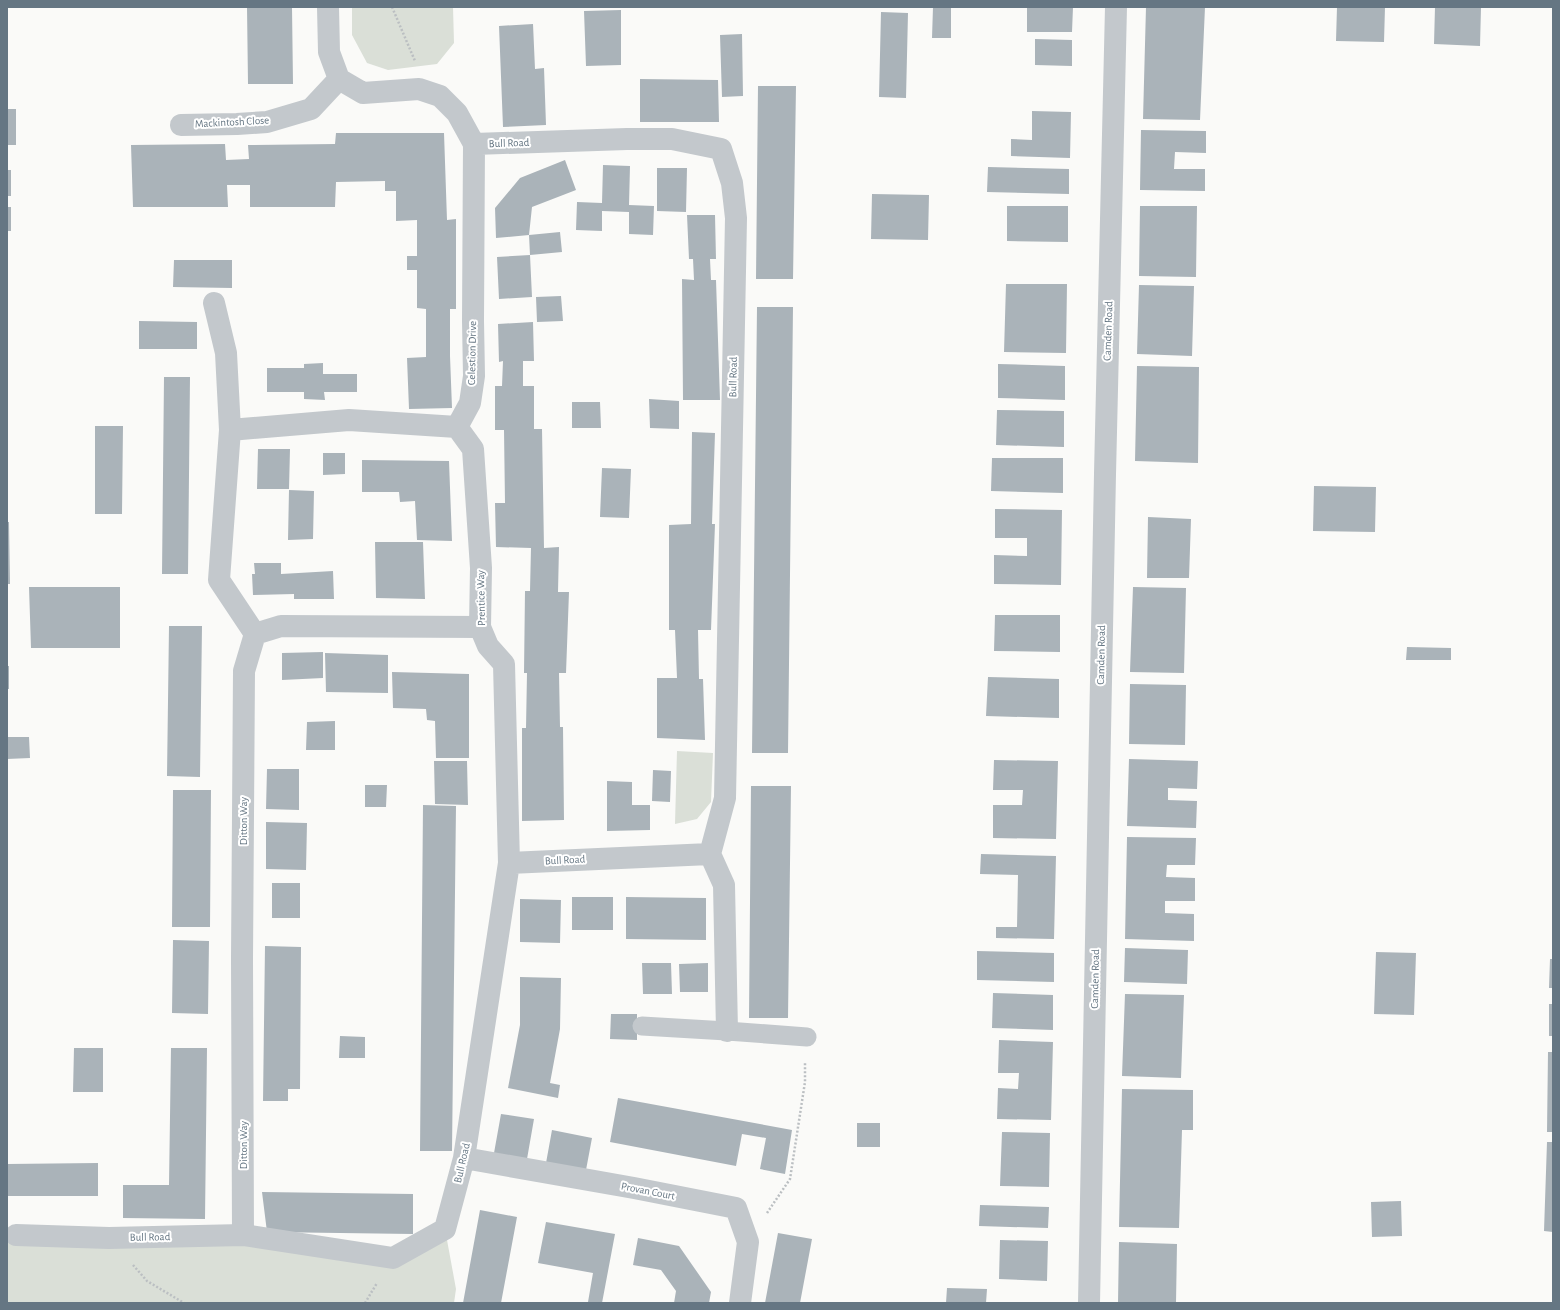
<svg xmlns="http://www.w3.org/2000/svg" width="1560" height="1310" font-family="'Alegreya Sans',sans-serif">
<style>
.green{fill:#dadfd7}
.building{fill:#aab3b9}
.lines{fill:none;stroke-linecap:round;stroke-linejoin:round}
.path{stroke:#bbbfc2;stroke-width:2.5;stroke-dasharray:2 2;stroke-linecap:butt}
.lane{stroke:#c3c8cc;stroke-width:19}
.street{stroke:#c3c8cc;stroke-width:22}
.labels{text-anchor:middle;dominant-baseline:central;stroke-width:4;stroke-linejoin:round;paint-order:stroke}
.street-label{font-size:11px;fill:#657683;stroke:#fff}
</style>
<rect width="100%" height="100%" fill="#fafaf8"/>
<path class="green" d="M352 7H453L454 43 437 64 388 70 367 63 352 35Z
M677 751 713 753 711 802 697 819 675 824Z
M445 1229 456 1289 454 1303H7V1237L243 1235 393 1258Z"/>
<path class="building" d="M247 7H292L293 84H248Z
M933 7H951V38H932Z
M1027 7H1073L1072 32H1027Z
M1146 7H1205L1200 120 1143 119Z
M1337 7H1385L1384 42 1336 41Z
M1435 7H1481L1480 46 1434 44Z
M621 10V65L586 66 584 11Z
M881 12 908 13 906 98 879 97Z
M533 24 535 69 544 68 546 125 503 127 499 26Z
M742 34 743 96 722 97 720 35Z
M1035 39 1072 40V66L1035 65Z
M640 79 718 80 719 122H640Z
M758 86H796L793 279H756Z
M7 109H16V145H7Z
M1032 111 1071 112 1070 158 1011 156V139L1032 140Z
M1141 130 1206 131V153L1175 152 1174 169H1205V191L1140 190Z
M336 133H444L447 220 456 219V309H450V356L452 408 409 409 407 358 426 357V309L417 308V270H407V256H417V220L396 221V191H385V181L336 182 335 207H250V185H227L228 207H133L131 145 225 144 226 160 249 159 248 145 335 144Z
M565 160 576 190 532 207 529 235 496 238 495 208 520 178Z
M603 165 630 166 629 205 654 206 653 235 629 234V212L602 211V231L576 230 577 202 602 203Z
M988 167 1069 169V194L987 192Z
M657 168H687L686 212 657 211Z
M7 170H11V196H7Z
M872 194 929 195 928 240 871 239Z
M1007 206H1068V242L1007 241Z
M1140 206H1197L1196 277 1139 276Z
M7 207H11V231H7Z
M687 215H715L716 259H710L711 280H716L720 400H683L682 279 694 280 693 259H689Z
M560 232 562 252 530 255 529 235Z
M530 255 532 297 499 299 497 257Z
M174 260H232V288L173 287Z
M1006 284H1067L1066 353 1004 352Z
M1139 285 1194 286 1192 356 1137 354Z
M561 296 563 321 537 322 536 297Z
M757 307H793L788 753H752Z
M139 321 197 322V349H139Z
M533 322 534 361H523V386H534V429H542L544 548 559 547 558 592H569L566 673H559L560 727H563L564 820 522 821V728H526L527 673H524L525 591H530L531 548 496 547 495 503H505L504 430H495V386H502L503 361 499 362 498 324Z
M323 363V374H357V392H324L325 400 304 399V392H267V368H304V364Z
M998 364 1065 366V400L998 398Z
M1137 366 1199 367 1198 463 1135 461Z
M164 377H190L188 574H162Z
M649 399 679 401V429L650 428Z
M572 402H600L601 428H572Z
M997 410 1064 411V447L996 445Z
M95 426H123L122 514H95Z
M692 432 715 433 712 524H715L711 630H698L699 679H703L705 740 657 738V678H677L675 630H669V525L691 524Z
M258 449H290L289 489H257Z
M323 453H345V474L323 475Z
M992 458H1063V493L991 491Z
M362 460 449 461 452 541 417 540 415 501 400 502 399 492H362Z
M602 468 631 469 629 518 600 517Z
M1314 486 1376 487 1375 532 1313 531Z
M289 490 314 491 313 539 288 540Z
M995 509 1062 510 1061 585 994 584V555L1027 556V538H995Z
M1148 517 1191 519 1189 578H1147Z
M7 522H9L10 584H7Z
M375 542H423L425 599 376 598Z
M254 563H281V574L333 571 334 599H294V594L253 595 252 574H255Z
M29 587H120V648H31Z
M1133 587 1186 588 1184 673 1130 672Z
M995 615H1060V652L994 651Z
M169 626H202L200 777 167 776Z
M1407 647 1451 648V660H1406Z
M323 652V678L282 680V653Z
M325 653 388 655V693L326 692Z
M7 666H9V689H7Z
M392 672 469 674V758H436L435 721 427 720 426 709 393 708Z
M988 677 1059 679V718L986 716Z
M1130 684 1186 685 1185 745 1129 744Z
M335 721V750H306L307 722Z
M7 737H29L30 758 7 759Z
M1129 759 1198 761 1197 789 1168 788V800L1197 801 1196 828 1127 826Z
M994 760 1058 761 1056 839 993 838V805H1022L1023 790H993Z
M434 761H467L468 805 435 804Z
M267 769H299V810L266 809Z
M653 770 671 771 670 802 652 801Z
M607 781 632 782V805H650V830L607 831Z
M365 785H387L386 807H365Z
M751 786H791L788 1018H749Z
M173 790H211L210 927H172Z
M423 805 456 806 452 1151H420Z
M266 822 307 823 306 870 266 869Z
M1127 837 1196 838 1195 865H1167L1166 877 1195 878V901H1165V913L1194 914V941L1125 939Z
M981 854 1056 856 1054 939 996 938V927H1017L1018 875 980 874Z
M272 883H300V918H272Z
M572 897H613V930H572Z
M626 897 706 898V940L626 939Z
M520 899 561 900 560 943 520 942Z
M173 940 209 941 208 1014 172 1013Z
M265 946 301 947 300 1089H288V1101H263Z
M1125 948 1188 950 1187 984 1124 982Z
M977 951 1054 953V982L977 980Z
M1376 952 1416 953 1414 1015 1374 1014Z
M1550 959H1553V988H1549Z
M642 963H671L672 994H643Z
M708 963V992H680L679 964Z
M520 977 561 978 560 1029 550 1083 560 1085 558 1098 508 1088 520 1025Z
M993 993 1053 995V1030L992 1028Z
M1125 994 1184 995 1181 1078 1122 1076Z
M1549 1004H1553V1036H1549Z
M611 1014H637V1040L610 1039Z
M340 1036 365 1037V1058H339Z
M999 1040 1053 1042 1051 1120 997 1119 998 1088 1018 1089 1019 1073H998Z
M74 1048H103V1092H73Z
M171 1048H207L205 1219 123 1218V1185H169Z
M1548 1052H1553V1132H1547Z
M1122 1089 1193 1090V1130H1182L1179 1228 1119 1227Z
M618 1098 792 1130 785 1174 760 1169 766 1138 742 1134 736 1166 610 1142Z
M501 1114 534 1119 527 1159 494 1153Z
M857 1123H880V1147H857Z
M552 1130 592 1138 586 1170 546 1163Z
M1002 1132 1050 1133 1049 1187 1000 1186Z
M1547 1142H1553V1232L1544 1231Z
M98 1163V1196H7V1164Z
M262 1192 413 1194V1234L267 1232Z
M1401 1201 1402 1236 1372 1237 1371 1202Z
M980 1205 1049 1207 1048 1228 979 1226Z
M480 1210 517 1217 501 1303H463Z
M546 1222 615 1234 602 1303 588 1302 593 1273 538 1263Z
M778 1233 812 1239 800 1303H765Z
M638 1238 679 1246 711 1292 709 1303H674L676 1291 661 1270 633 1265Z
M1000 1240 1048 1241 1047 1281 999 1279Z
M1119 1242 1177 1244 1176 1303H1118Z
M947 1288 987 1289 986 1303H946Z"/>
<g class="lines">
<path class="path" d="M392 7 415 61
M767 1213 790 1179 805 1082V1062
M133 1265 147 1281 184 1303
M365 1303 377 1283"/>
<path class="lane" d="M642 1026 727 1031 807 1037"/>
<path class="street" d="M181 125 237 124 267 122 311 109 339 79
M214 303 226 353 230 430
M457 427 473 449 481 568 480 627 488 646 504 664 509 863
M255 634 219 580 230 430 349 420 457 427 470 403 474 376 473 321 474 144 457 113 440 96 419 89 363 93 339 79 329 52 328 7
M710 854 724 885 727 1031
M464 1158 634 1188 736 1208 748 1242 740 1303
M16 1235 109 1238 243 1235 393 1258 445 1229 464 1158 509 863 710 854 725 798 736 218 732 183 721 149 672 139H627L474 144
M243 1235 242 959 244 671 255 634 281 626 480 627
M1089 1303 1105 474 1116 7"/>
</g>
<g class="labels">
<g class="street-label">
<text transform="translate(232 122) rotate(-3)">Mackintosh Close</text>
<text transform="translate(509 143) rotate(-2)">Bull Road</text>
<text transform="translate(1108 331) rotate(-88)">Camden Road</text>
<text transform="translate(472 353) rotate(-89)">Celestion Drive</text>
<text transform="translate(733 377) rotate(-89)">Bull Road</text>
<text transform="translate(481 598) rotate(-91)">Prentice Way</text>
<text transform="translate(1101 655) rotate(-89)">Camden Road</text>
<text transform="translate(243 821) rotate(-90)">Ditton Way</text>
<text transform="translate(565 860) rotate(-3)">Bull Road</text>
<text transform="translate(1095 979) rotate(-89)">Camden Road</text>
<text transform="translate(243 1145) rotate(-90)">Ditton Way</text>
<text transform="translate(462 1163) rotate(-77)">Bull Road</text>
<text transform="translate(648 1191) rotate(11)">Provan Court</text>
<text transform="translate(150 1237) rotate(-1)">Bull Road</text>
</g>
</g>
<rect width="1560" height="1310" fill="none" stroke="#657683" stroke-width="16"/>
</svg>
